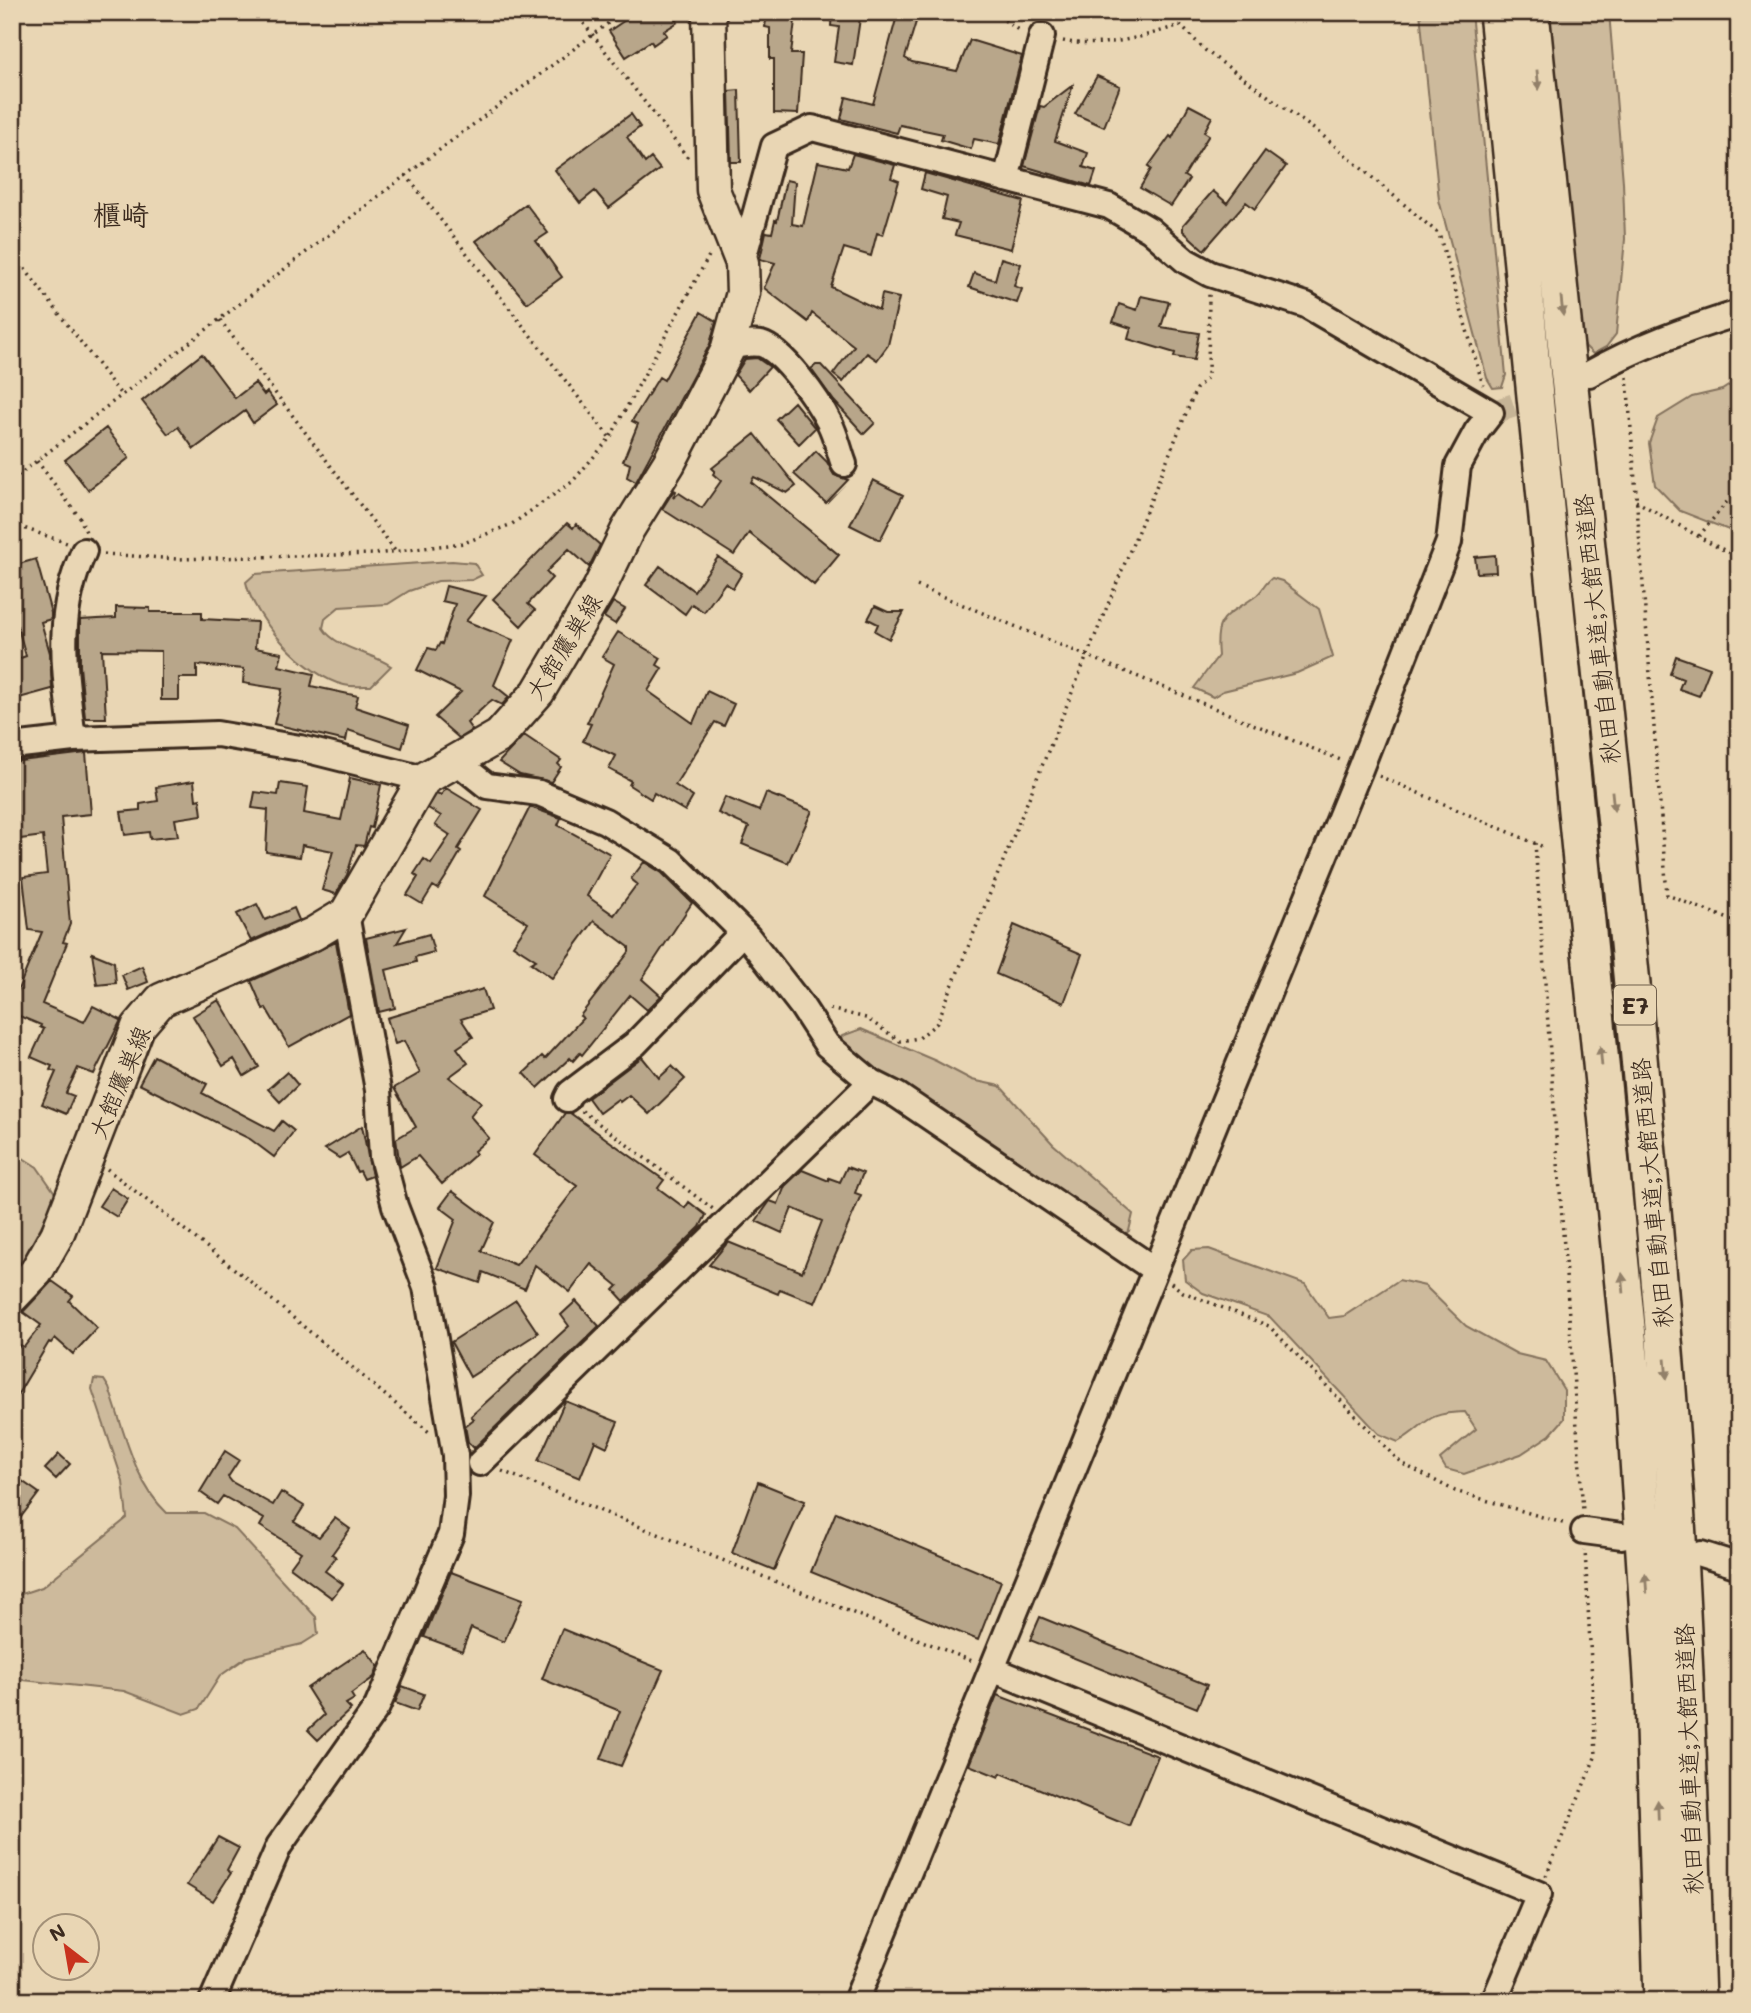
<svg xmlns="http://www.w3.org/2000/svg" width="1751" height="2013" font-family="Mali,'Klee One',sans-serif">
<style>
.green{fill:#cdba9c;stroke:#84725d;stroke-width:2}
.building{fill:#b8a68a;stroke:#3b2a1e;stroke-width:2}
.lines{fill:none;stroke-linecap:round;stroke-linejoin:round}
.minor-tunnel{stroke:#c6b496;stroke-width:24;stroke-dasharray:24 12;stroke-linecap:butt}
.minor-casing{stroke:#3b2a1e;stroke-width:30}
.major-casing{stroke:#3b2a1e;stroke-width:37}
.highway-casing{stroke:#3b2a1e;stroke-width:40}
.path{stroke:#3b2a1e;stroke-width:3.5;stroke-dasharray:2 5;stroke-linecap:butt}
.minor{stroke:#e9d6b4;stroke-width:24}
.major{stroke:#e9d6b4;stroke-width:32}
.highway{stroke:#e9d6b4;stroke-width:35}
.oneway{fill:#928069}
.labels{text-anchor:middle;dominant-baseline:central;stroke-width:6;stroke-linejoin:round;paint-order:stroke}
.shield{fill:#e9d6b4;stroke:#6f5e4b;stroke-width:2}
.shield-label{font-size:23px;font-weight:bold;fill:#3b2a1e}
.street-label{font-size:24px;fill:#3b2a1e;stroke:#e9d6b4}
.quarter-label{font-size:28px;font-weight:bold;fill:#3b2a1e;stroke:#e9d6b4}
</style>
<rect width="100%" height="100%" fill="#e9d6b4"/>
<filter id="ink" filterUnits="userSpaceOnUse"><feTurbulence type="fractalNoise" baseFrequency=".0143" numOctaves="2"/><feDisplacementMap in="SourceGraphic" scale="14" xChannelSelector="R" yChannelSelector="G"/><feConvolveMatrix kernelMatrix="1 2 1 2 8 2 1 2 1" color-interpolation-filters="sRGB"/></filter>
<g filter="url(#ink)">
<path class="green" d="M1420 12H1471L1506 375 1502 387 1493 388 1487 378 1439 200Z
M1549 12H1609L1623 182 1625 239 1616 334 1606 347 1593 354 1583 344Z
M1739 379V534L1680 511 1655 485 1649 443 1658 418 1692 397 1722 390Z
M452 561 474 563 482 575 472 580 438 581 409 591 388 604 339 607 325 619 323 628C336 649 371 652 391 666L371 686C363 686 352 687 344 685 307 677 253 618 246 582L255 574Z
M1272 578 1282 581 1319 609 1333 657 1297 673 1223 691 1213 697 1194 688 1218 656C1214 613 1227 618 1257 595 1263 590 1265 583 1272 578Z
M861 1029 936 1061 972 1080 1000 1086 1053 1144 1133 1214 1129 1231 1122 1236 1106 1228 838 1045 842 1036Z
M12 1151 37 1167 55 1193 48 1214 12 1279Z
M1209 1249 1305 1284 1329 1318 1344 1316 1399 1280 1425 1286 1466 1326 1517 1354 1546 1361 1564 1390V1419L1550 1435 1521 1454 1464 1474 1446 1469 1440 1459 1476 1429 1465 1412C1422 1413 1429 1424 1398 1442L1379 1434 1270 1317 1203 1293 1185 1280 1183 1260 1192 1250Z
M94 1379 104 1380 109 1388C124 1430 134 1482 167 1513H204L235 1529 316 1617 318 1634 302 1644 247 1657 220 1676 199 1709 184 1714 124 1691 23 1680 12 1674V1597L42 1587 127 1518 123 1482 92 1389Z"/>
<path class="building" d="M637 12H671L678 22 664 31 667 35 653 45 651 41 626 57 609 31Z
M767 12H796L791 54H802L798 114 774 113V59H770V28L765 27Z
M832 12H861L853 65 834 62 839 27 831 26Z
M898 12H919L905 58 912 62 957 71 970 40 1022 56 999 144 974 139 971 149 941 140 943 134 900 125 897 133 841 119 846 97 873 104Z
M1097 76 1120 86 1104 127 1075 114Z
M1073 85 1055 141 1088 153 1083 167 1096 171 1091 186 1024 166 1040 106 1044 107Z
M739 90 741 162H731L729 91Z
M1189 105 1212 117 1204 132 1209 135 1184 176 1189 179 1171 206 1140 188 1151 169 1148 167 1170 136 1172 138Z
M631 114 640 127 627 137 645 163 651 158 660 169 609 208 595 191 580 203 555 170Z
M1265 151 1286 166 1255 209 1246 202 1204 250 1183 231V225L1213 191 1227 203Z
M853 154 895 165 891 178 899 181 883 235 877 233 871 256 844 248 831 287 879 310 882 294 899 298 888 345 877 360 867 353 843 382 833 374 854 346 812 313 808 322 764 288 775 263 760 259 766 232 772 233 775 220 777 221 786 180 795 182 792 224 803 226 818 162 848 168Z
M925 173 1023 201 1011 249 955 235 959 223 942 219 947 197 921 189Z
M526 204 548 233 536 241 562 277 527 303 476 241Z
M1001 258 1021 264 1014 286 1022 289 1017 303 969 287 974 273 995 280Z
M1141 296 1169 302 1161 327 1199 333 1194 360 1174 357 1175 353 1128 339 1131 328 1113 322 1119 304 1137 310Z
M701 312 716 321 710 344 636 482 627 477 630 464 623 461 638 424 632 421 659 377 664 380Z
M202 354 235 398 255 383 264 395 267 392 277 405 253 423 245 411 194 449 178 427 168 434 142 401Z
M757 358 770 367 749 390 735 375 745 359Z
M816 365H821L875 423 864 434 834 401 811 369Z
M794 402 815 428 799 444 776 419Z
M106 428 129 458 88 490 65 460Z
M755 434 796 486 787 493 754 477 751 482 839 555 814 585 749 533 734 555 662 509 674 490 676 491 673 498 679 493 702 508 721 481 713 474 715 471 712 468Z
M816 451 827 462 834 475 848 480 826 503 794 474Z
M873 480 903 495 880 540 850 525Z
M567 523 573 528 576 524 600 545 589 567 569 549 546 572 552 578 528 604 535 610 521 626 493 599Z
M1495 555 1496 572 1477 573 1475 557Z
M718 557 742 573 733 588 725 583 704 612 692 604 685 614 646 585 660 566 694 591Z
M36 559 51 613V619L41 622 50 653 52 689 12 700V661L26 656 12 607V566Z
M446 586 486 596 466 621 513 640 494 685 509 697 502 705 492 700 487 704 467 723 472 730 459 738 435 717 461 692 417 670 428 648 436 650 440 643 442 644 455 604 442 601Z
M613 602 625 609 615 624 604 617Z
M875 606 888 612H904L889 639 875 631 878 624 868 619Z
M116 607 150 608V612H202V619L257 622 255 648 282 653 279 666 314 674 311 686 358 696 355 707 409 725 402 748 348 730 346 741 274 724 282 689 243 683 244 669 197 665V678H179V700H161V651L102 650 106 718H85L80 666V620L116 618Z
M618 632 661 658 657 665 662 668 648 691 693 723 707 691 734 704 724 726 715 722 675 785 693 797 685 811 654 793 651 799 629 785 631 781 609 769 616 756 583 741 591 724 587 723 614 664 602 657Z
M1676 656 1710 668 1699 696 1679 689 1683 679 1670 674Z
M524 735 561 760 558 764 561 767 551 782 520 775 499 762Z
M86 753 91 814 61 817 70 924 63 942 67 943 42 1004 84 1022 93 1006 121 1020 94 1074 78 1068 66 1093 74 1096 66 1114 42 1104 56 1072 50 1070 52 1066 31 1057 44 1029 40 1027 41 1025 12 1013V1004L42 932 29 930 23 877 47 874 43 836 12 840V762Z
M350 778 381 785 372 828 369 827 364 846 356 845 347 875 336 894 322 890 333 851 302 845 300 857 266 852 268 810 252 808 255 792 278 795 280 783 308 787 304 813 341 820Z
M194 781 196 800 200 799 202 815 175 819 178 836 150 839 149 832 125 835 121 812 140 810V804L158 801 156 787Z
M446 788 482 810 458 849 461 851 447 875 438 889 433 886 422 904 407 895 418 877 414 874 424 859 431 864 450 835 435 825 441 816 428 808 437 793 441 795Z
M766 793 812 811 788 863 742 844 749 827 718 813 725 797 759 811Z
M530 807 561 818 558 825 610 854 587 896 614 915 637 884 631 879 644 862 662 873 692 903 642 979 661 996 647 1010 630 995 582 1055 580 1053 573 1061 570 1058 538 1088 524 1073 542 1056 545 1059 583 1018 580 1016 629 952V947L594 921 552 978 531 963 536 960 513 945 528 923 485 896Z
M257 904 265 920 294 908 299 920 251 941 237 914Z
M1014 925 1082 954 1064 1003 996 974Z
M406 928 397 943 429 934 434 952 415 957 416 962 386 970 395 1008 379 1012 366 938Z
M336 942 349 1014 289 1047 266 1008 263 1009 251 981Z
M92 953 114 962 116 983 97 985Z
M142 966 148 982 128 990 122 975Z
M483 989 490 1010 461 1019 473 1037 457 1048 468 1063 449 1077 481 1102 470 1116 489 1138 474 1151 476 1154 442 1184 418 1156 400 1167 396 1139 416 1127 394 1088 420 1073 404 1041 395 1044 387 1018Z
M219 1000 259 1067 244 1076 234 1059 223 1066 193 1016Z
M154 1056 207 1084 202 1093 274 1131 282 1121 294 1131 274 1157 250 1139 139 1084Z
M642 1057 659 1078 672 1066 685 1079 649 1114 629 1095 620 1102 618 1099 599 1113 588 1098Z
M287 1072 298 1085 280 1102 268 1089Z
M565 1113H570L664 1180 658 1188 685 1208 689 1202 706 1215 700 1227 624 1301 614 1290 618 1286 591 1264 570 1292 535 1265 525 1289 483 1272 480 1283 437 1268 456 1219 440 1207 452 1191 494 1222 481 1251 516 1265 577 1186 535 1155Z
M362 1126 372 1176 364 1179 360 1171 357 1172 348 1153 339 1158 325 1149Z
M847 1167 863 1173 855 1193 861 1195 815 1303 780 1289 778 1294 709 1265 728 1242 802 1272 822 1221 792 1208 782 1233 756 1221 770 1201 778 1204 785 1186 802 1170 829 1181V1178L840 1182Z
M111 1188 128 1199 117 1217 99 1206Z
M52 1281 73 1296 69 1301 97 1328 73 1354 55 1338 51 1343 49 1342 12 1404V1344L18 1348 20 1345 24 1347 41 1325 23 1312Z
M516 1300 538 1333 470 1377 451 1342Z
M576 1301 599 1326 474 1448 468 1442 465 1426 474 1419 471 1416 569 1326 561 1315Z
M565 1401 618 1422 607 1447 595 1441 580 1478 538 1461Z
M225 1451 239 1460 228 1477 232 1482 273 1505 281 1492 304 1506 294 1522 319 1537 335 1518 350 1529 332 1554 336 1557 325 1571 343 1584 332 1598 290 1567 301 1552 260 1526 264 1519 223 1496 217 1504 200 1492Z
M59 1454 70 1464 56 1479 45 1469Z
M12 1474 39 1493 12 1529Z
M758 1482 805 1501 774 1570 732 1553Z
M836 1512 1001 1581 978 1640 811 1572Z
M451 1572 523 1599 504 1642 471 1628 462 1651 424 1637Z
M1040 1617 1207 1685 1197 1708 1030 1640Z
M562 1629 663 1670 621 1766 601 1759 620 1711 542 1679Z
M365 1649 378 1666 374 1677 351 1694 354 1699 346 1704 351 1709 318 1740 308 1730 324 1715 307 1688Z
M402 1686 424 1694 417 1711 395 1703Z
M997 1695 1158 1756 1129 1826 1001 1773 999 1777 969 1765Z
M218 1837 239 1848 227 1870 231 1873 213 1901 187 1885Z"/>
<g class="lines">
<path class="minor-tunnel" d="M1491 413 1550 393"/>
<defs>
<path id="minor" d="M1006 179 1042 36
M742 263 774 146 812 128 1109 206 1150 230 1186 261 1210 274 1306 305 1491 413 1477 431 1458 466 1449 542 1360 769 856 2001
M728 347C738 345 750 342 761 344 783 350 819 402 829 422 836 435 839 451 844 464
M1589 374C1636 347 1687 329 1739 313
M73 739C65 671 54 617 84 551
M12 746 73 739 217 734 300 748 424 779
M457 762 487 786 539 793 605 821 671 861 748 937 801 1005 827 1045 871 1082 897 1095 1155 1270
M567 1099 570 1093 635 1044 743 932
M480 1463 871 1082
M1584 1531 1622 1536
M1701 1554 1739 1566
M992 1669 1539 1894 1494 2001
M212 2001 279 1846 377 1707 451 1534 456 1496 455 1455 426 1287 395 1206 382 1157 378 1090 346 914"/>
<path id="major" d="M12 1297 36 1272 57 1235 138 1027 161 1000 313 934 346 914 424 779 499 736 538 692 599 589 628 529 669 463 727 351 743 293 742 263 713 190 709 12"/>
<path id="highway" d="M1497 12 1634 1397 1653 1693 1662 2001
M1531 12C1577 471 1632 930 1668 1390 1684 1593 1690 1797 1697 2001"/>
</defs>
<use href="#minor" class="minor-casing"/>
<use href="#major" class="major-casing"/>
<use href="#highway" class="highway-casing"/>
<path class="path" d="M575 12 688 158
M993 12 1021 32
M1175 12 1180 25 1206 51 1322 135 1439 234 1483 385
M1063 41C1101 49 1144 37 1180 25
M406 175 610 438
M12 252 122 396
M220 320 396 552
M1627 377 1667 895 1739 923
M37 461 80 518 86 532
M12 480 406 175 623 12
M1636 501 1719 548 1739 556
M12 524 67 543
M1699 536 1739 487
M104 554 177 559 375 554 464 543 512 524 572 482 610 438 711 252
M917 586 1343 761
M1379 776 1546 848
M1535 843 1583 1511
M830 1009 866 1018 900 1041 919 1038 937 1023 1196 389 1208 377 1209 294
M582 1111 713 1209
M107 1169 246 1278 429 1432
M1171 1283 1183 1292 1269 1326 1401 1463 1455 1491 1566 1524
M1739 1401 1733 1440 1739 1514
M502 1471 972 1661
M1546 1876 1596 1755 1585 1550"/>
<use href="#minor" class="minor"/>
<use href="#major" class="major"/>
<use href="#highway" class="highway"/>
</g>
<defs><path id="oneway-solid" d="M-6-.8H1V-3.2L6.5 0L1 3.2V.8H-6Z" transform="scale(1.75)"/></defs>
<g class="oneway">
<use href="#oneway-solid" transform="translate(1538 80) rotate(84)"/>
<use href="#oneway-solid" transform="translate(1562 306) rotate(84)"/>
<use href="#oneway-solid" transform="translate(1613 801) rotate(84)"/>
<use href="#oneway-solid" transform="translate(1601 1056) rotate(-95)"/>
<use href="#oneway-solid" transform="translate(1623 1283) rotate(-95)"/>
<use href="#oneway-solid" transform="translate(1666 1369) rotate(85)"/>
<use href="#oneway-solid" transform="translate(1646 1583) rotate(-94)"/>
<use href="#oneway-solid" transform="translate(1658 1810) rotate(-92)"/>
</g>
</g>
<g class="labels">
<rect class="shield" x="1614" y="985.5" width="42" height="39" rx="5"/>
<g class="shield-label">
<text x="1635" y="1005">E7</text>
</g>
<g class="street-label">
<text transform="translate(1596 629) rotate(-96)">秋田自動車道;大館西道路</text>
<text transform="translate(563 646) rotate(-58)">大館鷹巣線</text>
<text transform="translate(119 1082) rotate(-67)">大館鷹巣線</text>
<text transform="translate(1651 1193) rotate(-95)">秋田自動車道;大館西道路</text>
<text transform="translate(1688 1759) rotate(-92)">秋田自動車道;大館西道路</text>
</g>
<g class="quarter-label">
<text x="121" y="214">櫃崎</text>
</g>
</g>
<rect width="1751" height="2013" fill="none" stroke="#e9d6b4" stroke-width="42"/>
<rect x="21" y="21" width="1709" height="1971" fill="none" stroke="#3b2a1e" stroke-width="2.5" filter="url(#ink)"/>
<g transform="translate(66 1947) rotate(329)"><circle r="33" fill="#e9d6b4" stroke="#a39178" stroke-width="2"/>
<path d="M0-5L12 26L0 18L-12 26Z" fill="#c8321e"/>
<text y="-10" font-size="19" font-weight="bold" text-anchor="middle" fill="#3b2a1e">N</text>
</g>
</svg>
